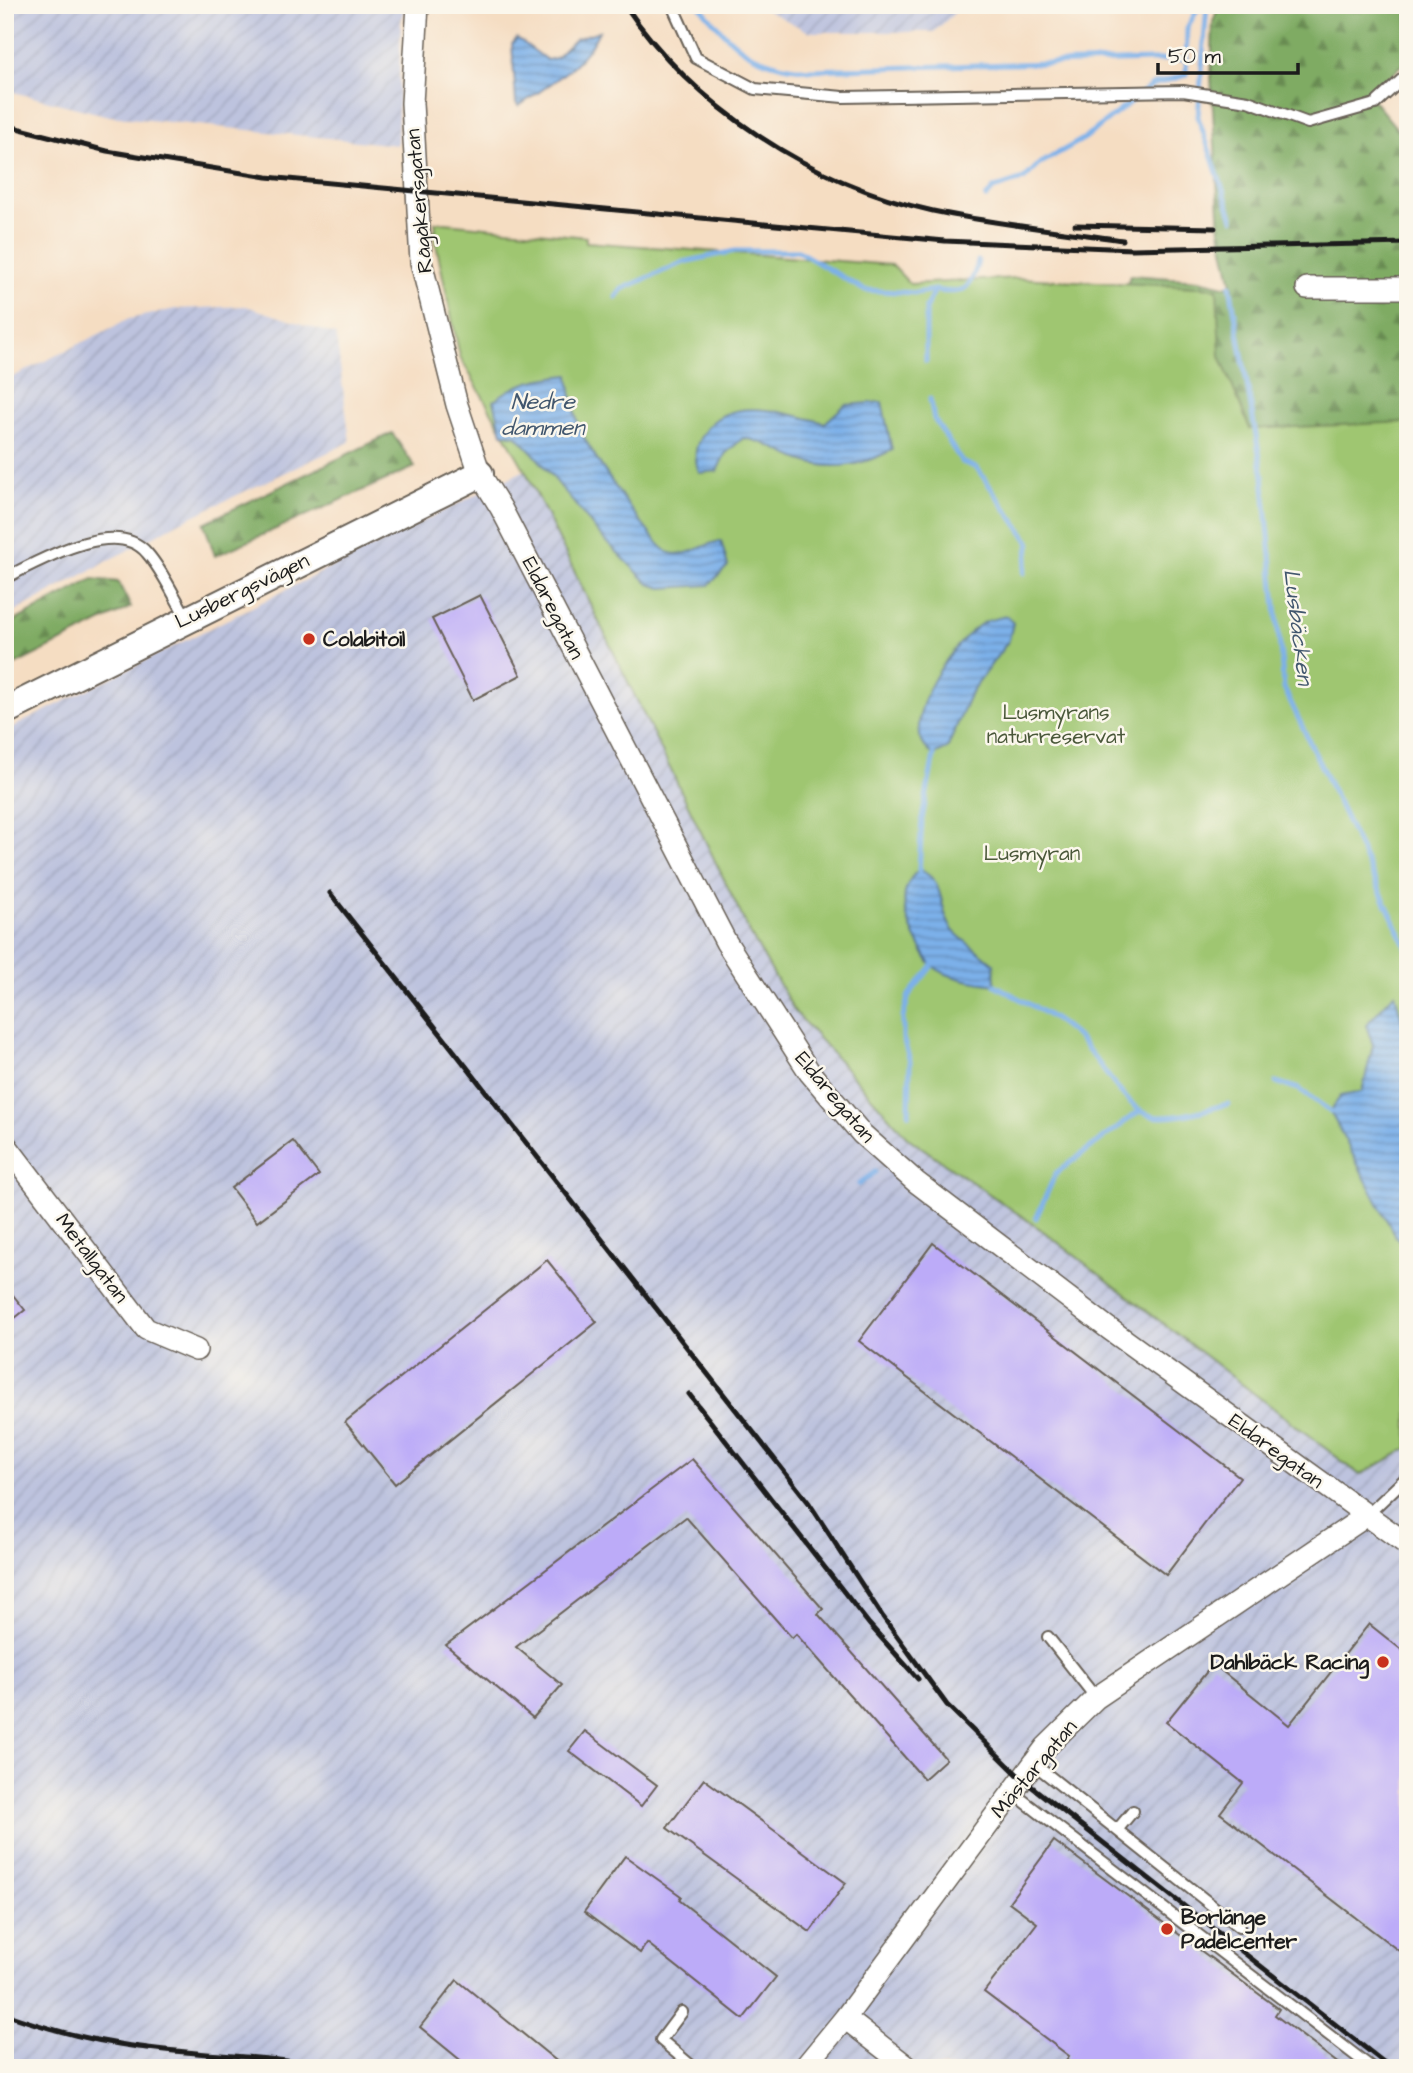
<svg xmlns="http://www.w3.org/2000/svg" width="1413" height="2073" font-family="'Architects Daughter',sans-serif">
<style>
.industrial{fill:url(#industrial-furrows)}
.forest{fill:url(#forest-firs);stroke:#4e6440;stroke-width:2}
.green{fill:#9fc671;stroke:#5e7146;stroke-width:2}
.water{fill:url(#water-rules);stroke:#4c6682;stroke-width:2}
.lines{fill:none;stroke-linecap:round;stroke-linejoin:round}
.stream{stroke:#7cb0e9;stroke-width:5}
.building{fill:#bcabf8}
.service-casing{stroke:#686056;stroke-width:14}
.minor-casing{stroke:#686056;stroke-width:24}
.tertiary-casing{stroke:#686056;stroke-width:30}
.service{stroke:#fff;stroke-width:10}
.minor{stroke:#fff;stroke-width:21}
.tertiary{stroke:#fff;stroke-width:26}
.rail{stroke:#1c1c1c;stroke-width:5}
.poi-dot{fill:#c8321e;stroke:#fbf7ec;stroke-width:2.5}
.labels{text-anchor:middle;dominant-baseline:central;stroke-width:5;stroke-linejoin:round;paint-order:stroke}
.street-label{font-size:21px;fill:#1c1c1c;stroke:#fbf7ec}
.poi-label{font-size:21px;font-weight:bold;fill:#1c1c1c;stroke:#fbf7ec;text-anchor:start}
.park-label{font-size:21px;fill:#4a583a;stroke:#fbf7ec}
.water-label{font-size:23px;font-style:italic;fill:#42576e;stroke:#fbf7ec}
</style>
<defs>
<pattern id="industrial-furrows" width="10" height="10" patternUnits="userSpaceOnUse" patternTransform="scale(1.75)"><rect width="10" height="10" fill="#bdc3de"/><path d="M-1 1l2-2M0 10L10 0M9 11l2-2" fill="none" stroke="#a2a7be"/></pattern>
<pattern id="forest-firs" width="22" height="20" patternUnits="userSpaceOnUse" patternTransform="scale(1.75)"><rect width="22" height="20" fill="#7fab63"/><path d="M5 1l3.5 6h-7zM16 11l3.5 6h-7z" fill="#678a51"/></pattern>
<pattern id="water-rules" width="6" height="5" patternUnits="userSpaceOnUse" patternTransform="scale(1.75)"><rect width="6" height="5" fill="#7cb0e9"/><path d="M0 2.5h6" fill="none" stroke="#658ebc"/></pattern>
</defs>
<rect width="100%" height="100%" fill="#fbf7ec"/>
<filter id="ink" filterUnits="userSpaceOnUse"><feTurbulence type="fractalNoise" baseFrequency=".0143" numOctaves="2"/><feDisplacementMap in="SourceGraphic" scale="14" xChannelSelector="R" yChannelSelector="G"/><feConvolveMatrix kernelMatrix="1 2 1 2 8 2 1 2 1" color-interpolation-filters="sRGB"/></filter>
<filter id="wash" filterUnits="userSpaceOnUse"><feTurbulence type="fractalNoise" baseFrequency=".00686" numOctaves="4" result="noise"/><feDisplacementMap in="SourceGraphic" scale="28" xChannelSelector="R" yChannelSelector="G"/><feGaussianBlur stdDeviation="1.57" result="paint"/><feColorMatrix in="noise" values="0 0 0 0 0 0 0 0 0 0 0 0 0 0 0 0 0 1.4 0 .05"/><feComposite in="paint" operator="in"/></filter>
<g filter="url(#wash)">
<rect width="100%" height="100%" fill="#f5ddc2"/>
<path class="industrial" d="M5 5H405L401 22 397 145 109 116 5 90Z
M757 5H963L934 32H809Z
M246 306 336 335 350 442 178 523 5 617V381L129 319 175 309Z
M525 470 751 935 1378 1463 1408 1448V2068H5V731Z"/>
<path class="forest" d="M1219 5H1408V60L1369 95 1408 142V775L1120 296 1131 275 1199 280 1233 288 1220 231 1211 76 1213 22Z
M392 433 415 467 215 556 204 523Z
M93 579 118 582 131 607 5 670V626Z"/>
<path class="green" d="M435 222 586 237V242L892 265 910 284 1017 278 1217 288 1220 356 1250 429 1408 422V1448L1360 1475 1043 1231 908 1138 795 1012 751 935 525 470 460 357 433 230H436Z"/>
<path class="water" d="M599 31C584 65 548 85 519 106L516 103 512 44 517 38 547 60 556 58 575 39Z
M569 375C571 394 574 416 582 433 590 452 655 548 670 553 688 558 704 543 721 541L728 566 709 585 662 588 649 584 600 535 535 455 517 436 502 433 494 401C515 382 542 378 569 375Z
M882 402 892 450C861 466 832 472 798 459 779 451 764 441 743 438L725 454 717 471 699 473C694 457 694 446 704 432 729 393 789 414 825 423L845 405Z
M1007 616 1013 623 1009 640 971 692 947 749 934 755C891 728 951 644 981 624 988 619 999 618 1007 616Z
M919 870C946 879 938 909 952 929 959 939 983 953 994 964L995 985C976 982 948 979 933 966 928 962 924 953 921 948 907 923 893 891 919 870Z
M1395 993 1408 1044V1249L1395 1236 1330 1111 1341 1096 1362 1092 1373 1045 1366 1025Z"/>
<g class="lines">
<path class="stream" d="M699 5C736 49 750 63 809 70L1187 59
M1207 5 1198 117 1233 219
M986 198 993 189 1024 179 1039 164 1085 138 1152 85 1186 75 1187 28 1200 5
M1230 285 1263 476 1284 688 1408 950
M616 297 622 289 684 262 735 251H798L864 290 916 293 935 290
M926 361V307L935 290C964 296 971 289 978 261
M930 399 934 419 962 462 977 468 1030 543 1024 573
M919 870 922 819 934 755
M995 985C1022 1001 1054 1015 1077 1037 1099 1058 1121 1104 1149 1115 1168 1122 1208 1109 1228 1104
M1276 1082 1299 1089 1330 1111
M909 1114 910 1061 903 1038V1017L909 995 932 966
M859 1184 875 1172
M1036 1218 1056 1173 1141 1110"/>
</g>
<g id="blocks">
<path class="building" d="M480 595 521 675 473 700 432 619Z
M293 1141 319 1175 257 1222 231 1188Z
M933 1243 1240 1477 1166 1575 859 1341Z
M547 1260 597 1322 395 1484 345 1422Z
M5 1285 25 1310 5 1326Z
M692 1459 823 1609 818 1614 946 1759 924 1779 796 1634 792 1638 686 1517 516 1647 562 1685 533 1718 446 1645Z
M1369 1624 1408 1655V1958L1220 1813 1243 1783 1166 1722 1213 1664 1289 1725Z
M585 1731 657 1785 641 1806 569 1751Z
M704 1779 846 1883 810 1932 667 1828Z
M1054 1841 1279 2009 1275 2015 1344 2068H1060L1069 2056 984 1992 1037 1923 1009 1902Z
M625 1856 681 1896 679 1900 776 1977 743 2019 647 1943 640 1953 584 1912Z
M457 1980 565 2068H470L420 2027Z"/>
</g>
</g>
<g filter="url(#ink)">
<use href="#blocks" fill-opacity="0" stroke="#686056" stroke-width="2"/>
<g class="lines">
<defs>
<path id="service" d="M672 5 696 58 755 89 843 97 1183 91 1248 101 1308 123 1375 104 1408 74
M5 578C39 561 116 516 147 553 163 571 174 597 187 618
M1366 1516 1408 1476
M1048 1637 1096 1698
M1034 1764 1239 1927
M1012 1792 1372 2068
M1117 1830 1133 1811
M682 2012 661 2040 694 2068"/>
<path id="minor" d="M418 5 412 103 421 262 457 405 480 474 501 508 726 942 810 1073 862 1134 916 1182 1108 1328 1408 1545
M1307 288H1408
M5 1144 146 1329 196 1350
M845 2018 909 2068
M804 2068 845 2018 1046 1747 1096 1698 1366 1516"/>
<path id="tertiary" d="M5 711 480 474"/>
</defs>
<use href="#service" class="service-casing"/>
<use href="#minor" class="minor-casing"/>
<use href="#tertiary" class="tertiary-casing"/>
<use href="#service" class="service"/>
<use href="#minor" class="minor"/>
<use href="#tertiary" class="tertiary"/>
<path class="rail" d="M625 5C694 108 813 184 933 211 995 224 1060 231 1123 240
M5 125 107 151 267 177 945 241 1132 249 1408 243
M1075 225 1215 228
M330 893 809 1503 883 1617 947 1705 1022 1779 1391 2068
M689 1394 869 1624 918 1679
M5 2014C42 2027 80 2038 119 2044 191 2056 265 2055 337 2068"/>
</g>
</g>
<g class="poi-dot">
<circle cx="309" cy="639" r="7"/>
<circle cx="1383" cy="1662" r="7"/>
<circle cx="1167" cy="1929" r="7"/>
</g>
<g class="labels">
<g class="street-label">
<text transform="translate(419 201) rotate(-95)">Rågåkersgatan</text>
<text transform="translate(242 591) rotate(-26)">Lusbergsvägen</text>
<text transform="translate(553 608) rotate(63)">Eldaregatan</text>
<text transform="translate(835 1097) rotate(50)">Eldaregatan</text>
<text transform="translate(92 1258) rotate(53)">Metallgatan</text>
<text transform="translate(1276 1451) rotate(36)">Eldaregatan</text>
<text transform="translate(1034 1769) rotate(-50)">Mästargatan</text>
</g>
<g class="poi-label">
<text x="323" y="639">Colabitoil</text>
<text x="1369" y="1662" text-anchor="end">Dahlbäck Racing</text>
<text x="1181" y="1917">Borlänge<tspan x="1181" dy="24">Padelcenter</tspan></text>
</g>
<g class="park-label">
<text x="1056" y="712">Lusmyrans<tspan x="1056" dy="24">naturreservat</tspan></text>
<text x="1032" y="853">Lusmyran</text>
</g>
<g class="water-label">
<text x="543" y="402">Nedre<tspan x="543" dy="26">dammen</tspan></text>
<text transform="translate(1298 627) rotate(83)">Lusbäcken</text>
</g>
</g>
<rect width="1413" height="2073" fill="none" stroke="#fbf7ec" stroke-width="28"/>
<path d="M1158 63v10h140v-10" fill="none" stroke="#1c1c1c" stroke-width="3.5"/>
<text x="1168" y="63" font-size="21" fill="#1c1c1c" stroke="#fbf7ec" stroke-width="5" paint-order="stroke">50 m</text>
</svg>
